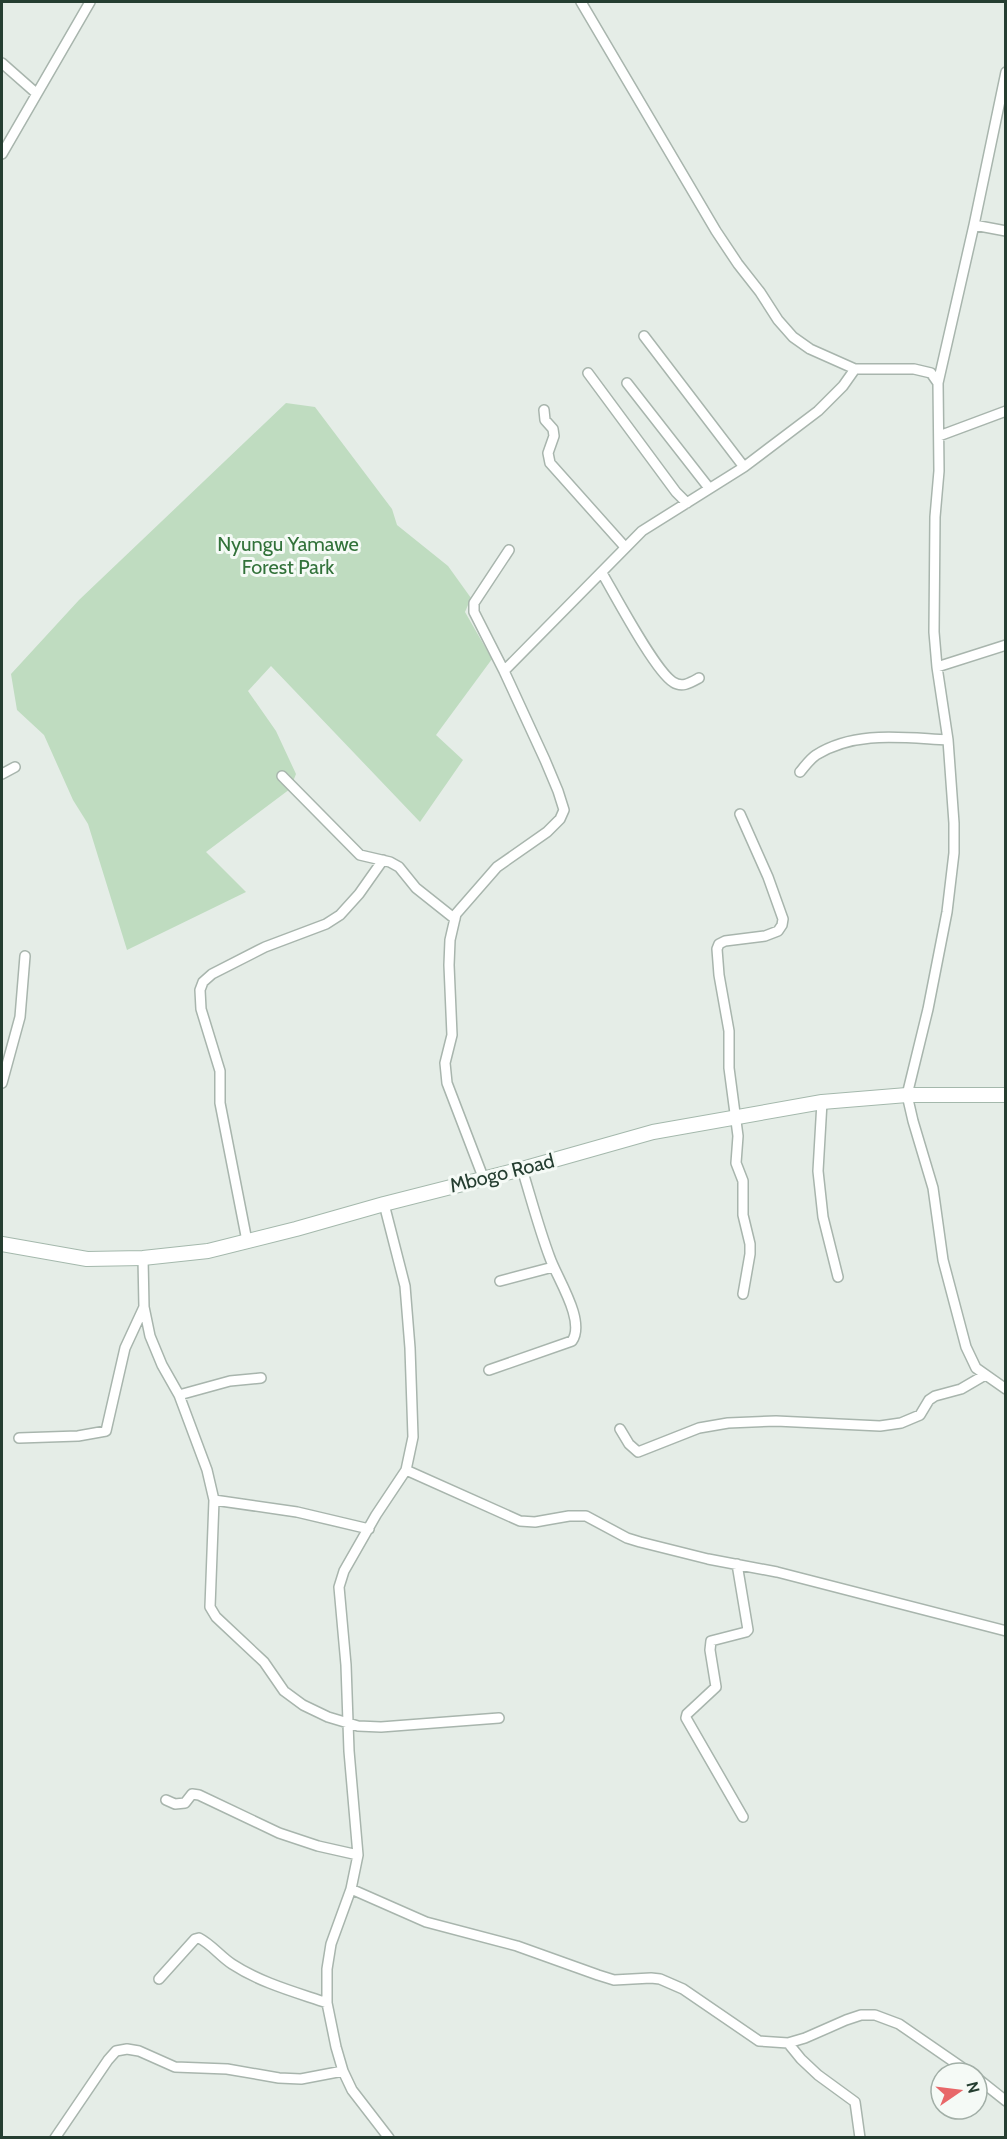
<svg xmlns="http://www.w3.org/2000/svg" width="1007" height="2139" font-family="Cabin,sans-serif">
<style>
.green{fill:#bfdcc0}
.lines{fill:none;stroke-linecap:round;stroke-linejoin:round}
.street-casing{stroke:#a8b5ad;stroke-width:12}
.secondary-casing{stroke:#a4b8ac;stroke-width:16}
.street{stroke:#fff;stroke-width:9}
.secondary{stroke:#fff;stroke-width:14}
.labels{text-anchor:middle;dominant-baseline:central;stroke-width:6;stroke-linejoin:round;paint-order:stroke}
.park-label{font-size:20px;fill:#32723a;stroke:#f5faf6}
.street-label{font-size:20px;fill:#253e31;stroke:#f5faf6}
</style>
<rect width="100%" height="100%" fill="#e5ede7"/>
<path class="green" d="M286 403 315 407 392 509 397 525 448 566 471 598 465 612 492 659 436 735 463 760 420 822 271 666 248 691 276 731 296 774 290 789 206 852 246 892 127 950 88 824 73 800 44 735 17 710 11 674 79 600Z"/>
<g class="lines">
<defs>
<path id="street" d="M581 2 716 231 738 264 760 292 778 320 793 337 810 349 855 369H914L931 373 938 383 939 471 935 517 934 632 937 667 948 740 954 823V853L947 912 928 1009 907 1095 913 1121 933 1188 943 1260 966 1347 976 1368 1006 1389
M2 63 36 93
M2 154 90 2
M974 225 1006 231
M644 336 744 467
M588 373 676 492 687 503
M627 383 709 488
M938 383 974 225 1006 72
M544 410 545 420 553 429 554 436 548 453 550 463 625 547
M939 436 1006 411
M602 573C615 595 655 671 673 682 682 688 690 683 699 678
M937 667 1006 645
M504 671 642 531 744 467 818 411 843 386 855 369
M800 772C805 766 810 759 816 755 856 730 904 738 948 740
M2 774 15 767
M282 776 360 855 390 862 399 867 416 888 455 919
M740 814 768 877 783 919 782 925 778 931 765 936 725 941 719 944 717 949 719 975 729 1031V1068L738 1136 736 1163 743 1181V1215L750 1244V1254L743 1294
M2 1083 20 1017 25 956
M822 1102 818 1171 823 1217 838 1277
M483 1177 447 1083 445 1063 452 1035 449 965 450 940 456 914 497 867 547 832 560 819 564 810 558 791 545 760 504 671 474 612V603L509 550
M384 1204 405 1286 410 1348 413 1437 406 1470 376 1515 344 1571 339 1587 346 1665 349 1751 358 1855 351 1889 331 1944 327 1969V2003L336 2047 343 2071 352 2090 389 2138
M247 1241 220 1103V1071L201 1009 200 990 203 982 212 974 265 947 326 924 340 915 359 894 383 860
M143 1258 144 1307 150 1336 162 1365 179 1395 207 1470 214 1500 210 1607 216 1617 264 1662 284 1691 303 1705 328 1717 358 1726 381 1727 499 1718
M500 1281 553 1267
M489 1370 572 1341C586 1321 557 1278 550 1258 539 1229 531 1198 522 1169
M179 1395 230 1381 261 1378
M620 1429 629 1444 638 1452 699 1428 728 1423 776 1421 880 1426 901 1423 920 1415 929 1400 935 1396 961 1389 985 1375
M19 1438 78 1436 106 1431 125 1348 144 1307
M406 1470 520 1521 535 1522 569 1516H586L627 1538 640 1542 708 1559 777 1572 1006 1631
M214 1500 297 1512 369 1529
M737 1564 748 1630 746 1632 711 1641 710 1650 716 1687 687 1714 686 1718 743 1817
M166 1800 175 1804 185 1803 192 1794 199 1795 279 1833 318 1846 358 1855
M351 1889 426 1922 517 1946 598 1975 614 1980 651 1978 660 1979 683 1989 759 2041 788 2043 805 2038 846 2020 861 2015H875L899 2024 970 2073
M159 1979 195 1939 199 1938C211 1944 220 1956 232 1964 261 1983 295 1992 327 2003
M788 2043 801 2059 818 2075 855 2102 860 2138
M977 2078 1006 2101
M55 2138 108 2060 116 2051 127 2049 139 2051 175 2067 227 2069 279 2078 301 2079 343 2071"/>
<path id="secondary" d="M2 1244 87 1259 143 1258 208 1251 296 1229 384 1204 522 1169 653 1132 822 1102 907 1095H1006"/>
</defs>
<use href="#street" class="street-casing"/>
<use href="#secondary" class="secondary-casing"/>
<use href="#street" class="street"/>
<use href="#secondary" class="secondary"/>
</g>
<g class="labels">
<g class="park-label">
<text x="288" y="544">Nyungu Yamawe<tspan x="288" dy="23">Forest Park</tspan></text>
</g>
<g class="street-label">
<text transform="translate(502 1173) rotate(-14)">Mbogo Road</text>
</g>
</g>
<rect width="1007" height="2139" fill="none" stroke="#253e31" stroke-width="6"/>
<g transform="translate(959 2091) rotate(76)"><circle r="28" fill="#f5faf6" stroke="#a2afa7" stroke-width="1.5"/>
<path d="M0-4.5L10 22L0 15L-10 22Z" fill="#e86769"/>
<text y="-9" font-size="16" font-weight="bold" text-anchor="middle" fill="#253e31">N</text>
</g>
</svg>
